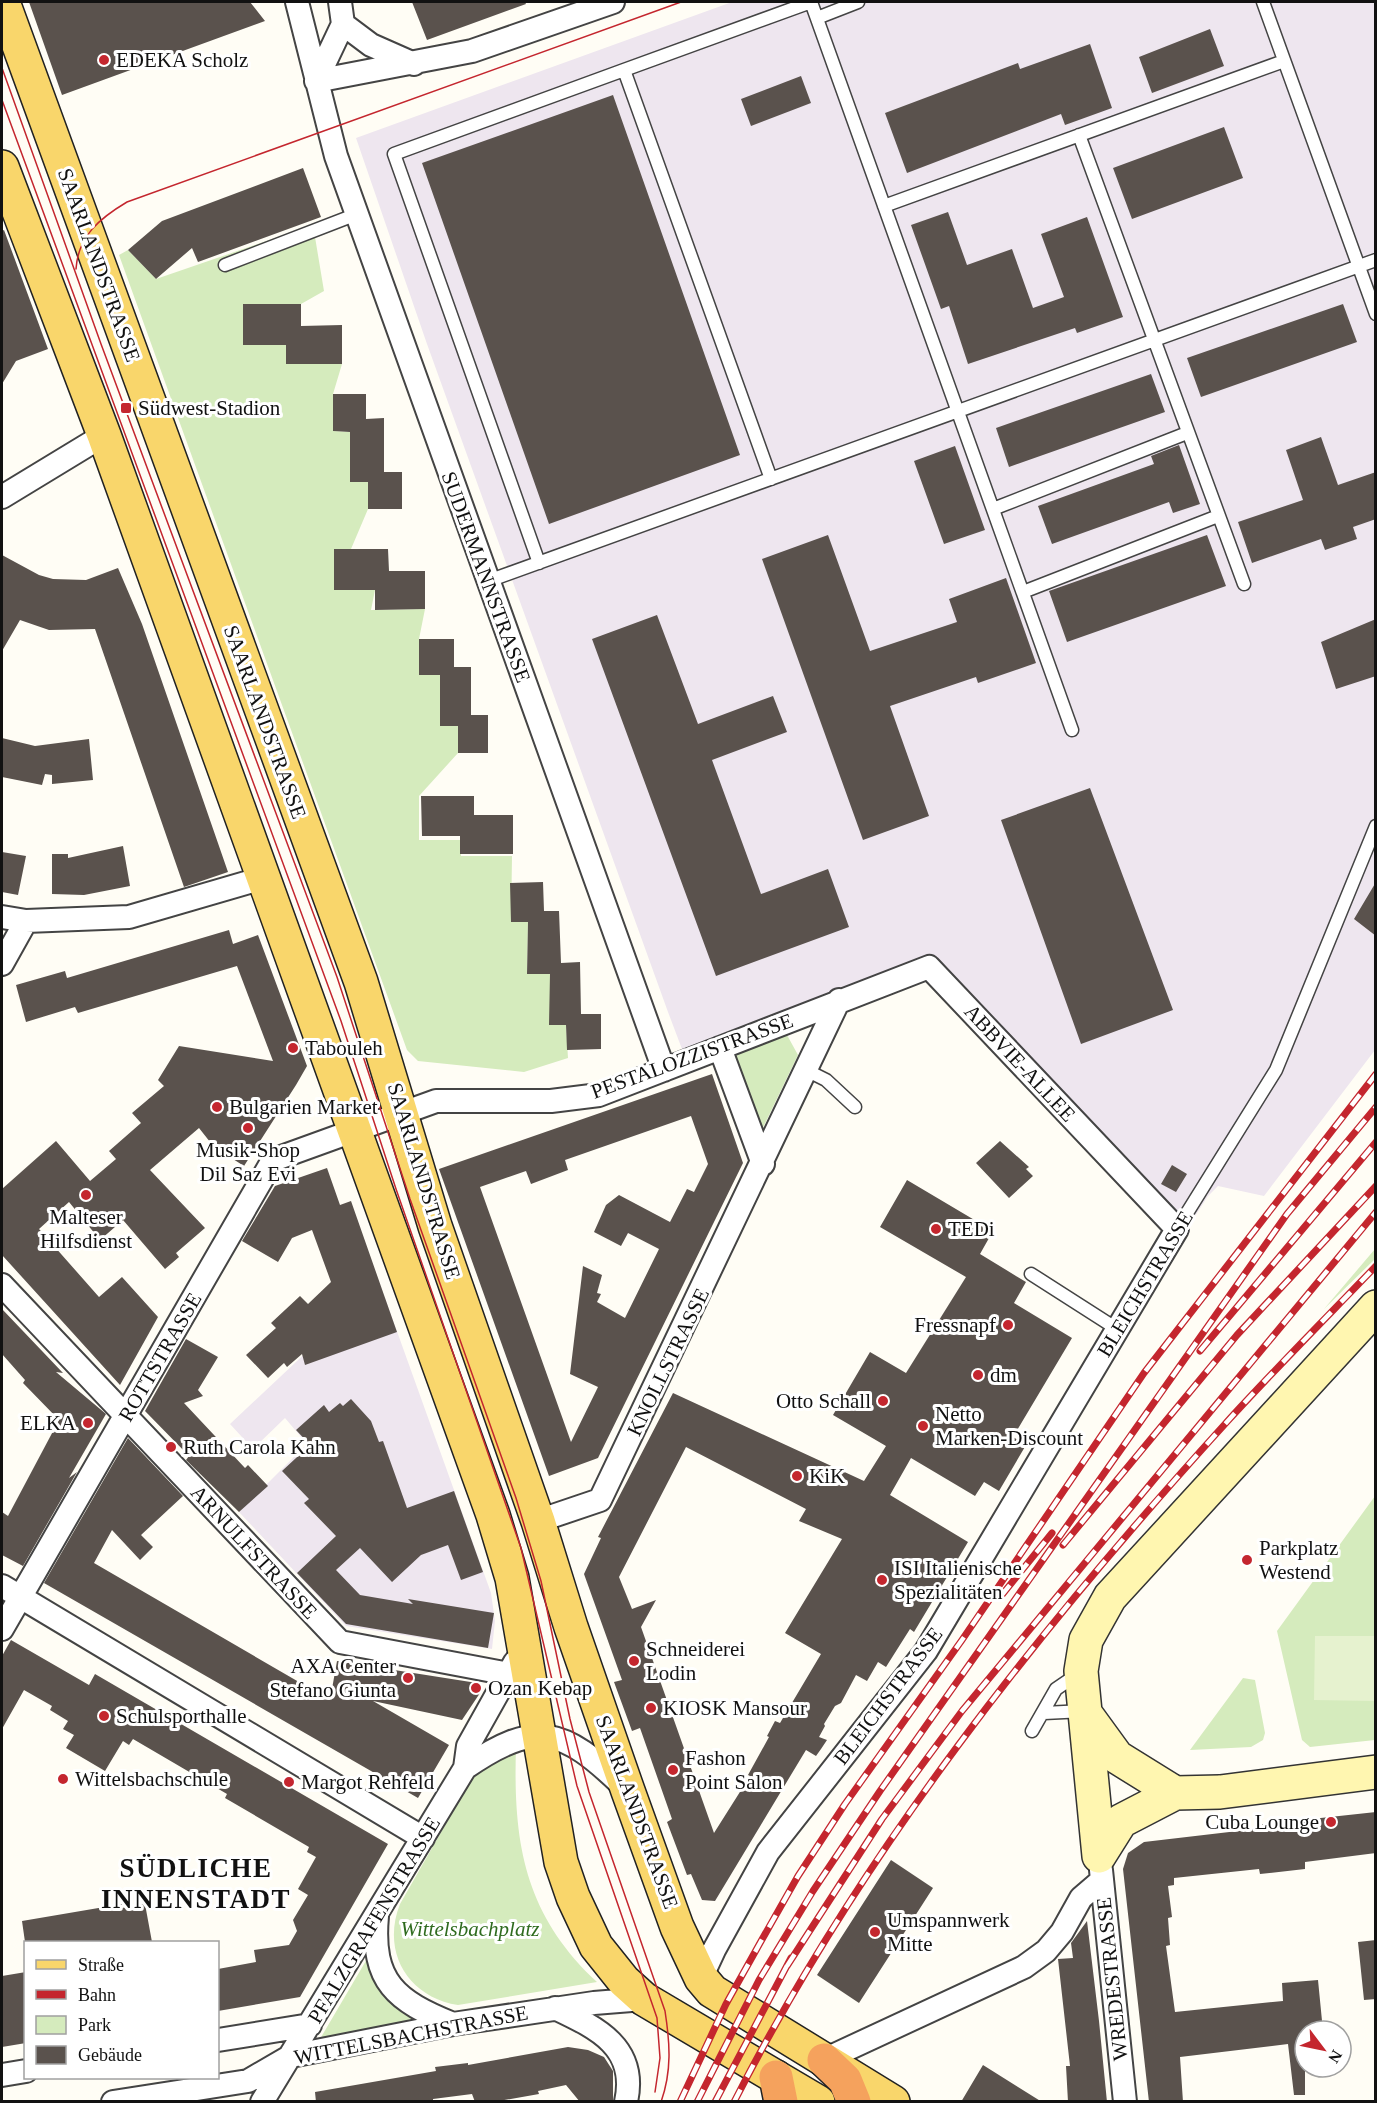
<svg xmlns="http://www.w3.org/2000/svg" width="1377" height="2103" font-family="Georgia,serif">
<style>
.industrial{fill:#eee6ef}
.green{fill:#d5ebbd}
.pitch{fill:#e6f2cf}
.building{fill:#5a524d;fill-rule:evenodd}
.lines{fill:none;stroke-linecap:round;stroke-linejoin:round}
.lane-casing{stroke:#444;stroke-width:15}
.street-casing{stroke:#444;stroke-width:26}
.secondary-casing{stroke:#333;stroke-width:36}
.primary-casing{stroke:#222;stroke-width:36}
.highway-casing{stroke:#222;stroke-width:36}
.lane{stroke:#fff;stroke-width:12}
.street{stroke:#fff;stroke-width:22}
.secondary{stroke:#fff6b0;stroke-width:33}
.primary{stroke:#f9d66b;stroke-width:33}
.highway{stroke:#f5a25d;stroke-width:33}
.tram{stroke:#c4262e;stroke-width:1.5}
.rail-casing{stroke:#c4262e;stroke-width:7}
.rail{stroke:#fff;stroke-width:4.5;stroke-dasharray:14;stroke-linecap:butt}
.poi-dot{fill:#c4262e;stroke:#fff;stroke-width:2}
.labels{text-anchor:middle;dominant-baseline:central;stroke-width:6;stroke-linejoin:round;paint-order:stroke}
.poi-label{font-size:21px;fill:#111;stroke:#fff;text-anchor:start}
.street-label{font-size:21px;fill:#111;stroke:#fff}
.park-label{font-size:21px;font-style:italic;fill:#2f6b1f;stroke:#fff}
.district-label{font-size:27px;font-weight:bold;letter-spacing:1.5px;fill:#111;stroke:#fff}
</style>
<rect width="100%" height="100%" fill="#fffdf5"/>
<path class="industrial" d="M732 2H1375V1050L1264 1196 1218 1186 1208 1196 1179 1241 933 958 688 1065 668 1012 427 344 356 138Z
M385 1298 491 1593 495 1621 492 1649 346 1626 239 1512 307 1444 285 1418 253 1449 230 1424 331 1329 328 1319Z"/>
<path class="green" d="M313 225 324 291 301 304H243V345H286V364H342L333 394V431L350 432V482H368V509L334 589 375 590 371 610 425 609 419 639V675H440V726H458V753L419 796V840H460L461 856H512L511 922H528L527 971 550 974 566 1025 568 1058 524 1072 418 1061 407 1050 119 255 128 250 156 279Z
M787 1035 798 1055 760 1134 732 1060 741 1052Z
M1375 1249V1259L1324 1309Z
M1375 1496V1740L1310 1747 1302 1740 1277 1631Z
M1243 1678 1255 1680 1265 1733 1263 1740 1251 1747 1190 1750Z
M516 1747C513 1842 524 1914 597 1982L458 2005C408 1997 381 1952 400 1904L476 1771Z
M367 1959 383 1995 416 2022 320 2039Z"/>
<path class="pitch" d="M1315 1636H1375V1701L1314 1700Z"/>
<path class="building" d="M29 2H250L265 21 62 95Z
M412 2H525L526 4 427 40Z
M1210 29 1224 66 1152 93 1139 57Z
M1090 44 1112 108 1065 125 1061 114 907 173 885 113 1018 63 1020 69Z
M801 76 811 103 751 126 741 99Z
M613 95 740 455 549 524 422 163Z
M1224 127 1243 178 1132 219 1113 168Z
M303 168 321 217 198 262 192 248 156 279 128 250 162 221Z
M948 212 967 265 1012 249 1033 308 1064 297 1041 234 1087 217 1123 317 1077 333 1075 328 968 364 949 306 941 309 911 225Z
M4 230 48 349 16 361 2 384V231Z
M243 304H301V326L342 325V364H286V345H243Z
M1343 304 1357 342 1201 397 1187 358Z
M1151 374 1165 412 1009 467 996 428Z
M333 394H366V419L384 418V472H402V509H368V482H350V432L333 431Z
M1321 437 1338 485 1376 472V519L1353 527 1357 539 1325 550 1321 539 1252 563 1238 522 1303 500 1286 450Z
M1179 445 1200 504 1173 513 1169 502 1052 544 1038 506 1154 464 1151 456Z
M955 446 985 530 944 544 914 461Z
M828 535 870 651 957 622 949 599 1006 578 1036 663 978 683 976 677 890 706 929 816 863 840 762 559Z
M1207 535 1226 586 1067 642 1049 591Z
M334 549H388L389 571H425V609L375 610V590H334Z
M2 555 39 575 53 579 86 580 118 568 142 624 228 872 184 887 95 629 49 630 20 620 2 651Z
M657 615 698 724 773 696 787 732 712 760 761 894 828 869 849 927 716 976 592 639Z
M1376 619V676L1336 689 1321 642Z
M419 639H454V667H471V715H488V753H458V726H440V675H419Z
M2 738 35 746 89 739 93 780 52 784V775L45 774 42 785 2 777Z
M1090 788 1173 1010 1081 1044 1001 820Z
M421 796H474V815H513V854H460V836H422Z
M123 846 130 886 84 895 52 894V854H68V858Z
M2 852 26 856 18 895 2 892Z
M543 882 544 911H559L561 963 580 962 581 1014H601V1049L567 1050 566 1025H549L550 974H527L528 922H511L510 883Z
M1376 882V936L1354 919Z
M229 930 233 944 258 935 307 1066 296 1085 244 1166 214 1147 199 1128 150 1170 205 1228 176 1253 179 1257 165 1269 123 1220 100 1240 69 1202 39 1229 99 1297 122 1277 158 1317 120 1385 2 1255V1189L56 1141 90 1181 116 1159 109 1151 141 1123 132 1113 164 1086 158 1080 179 1046 273 1061 237 966 78 1013 75 1007 26 1022 16 985 65 971 67 978Z
M712 1074 743 1163 598 1458 549 1476 439 1169ZM691 1116 708 1164 694 1192 687 1189 670 1222 619 1195 606 1205 594 1232 621 1246 628 1233 659 1249 625 1318 597 1302 601 1294 597 1293 602 1275 583 1266 570 1374 598 1387 571 1442 480 1187 526 1171 531 1184 568 1170 565 1160Z
M1000 1141 1029 1167 1026 1169 1033 1176 1009 1198 976 1163Z
M1172 1165 1187 1174 1176 1192 1161 1184Z
M327 1168 340 1205 351 1201 397 1332 305 1365 302 1354 287 1367 284 1363 268 1378 246 1355 276 1328 271 1323 300 1296 308 1304 331 1282 312 1230 292 1238 278 1262 242 1241 275 1186Z
M907 1180 993 1231 980 1254 1026 1282 1014 1303 1072 1338 1013 1437 1026 1445 999 1491 984 1482 975 1496 911 1458 890 1495 968 1542 914 1632 910 1629 886 1667 878 1662 867 1681 856 1675 841 1703 835 1706 824 1724 825 1726 819 1737 827 1740 821 1749 816 1756 806 1750 715 1901 702 1900 691 1874 687 1875 667 1822 672 1819 640 1728 632 1731 614 1682 622 1680 584 1574 601 1538 598 1537 673 1393 864 1481 886 1446 833 1415 870 1352 906 1373 966 1277 880 1227ZM686 1447 806 1509 799 1521 842 1539 785 1633 821 1654 780 1723 775 1721 767 1736 769 1737 748 1775 750 1776 714 1833 641 1627 656 1600 632 1609 619 1577Z
M2 1309 63 1373 56 1372 106 1414 69 1478 77 1472 23 1566 2 1555V1512L8 1516 59 1420 23 1383 25 1380 2 1354Z
M186 1339 218 1357 198 1390 203 1396 184 1403 245 1468 248 1465 268 1486 239 1512 186 1460 189 1456 145 1411Z
M351 1399 371 1421 379 1442 383 1441 407 1508 454 1491 483 1572 461 1580 448 1545 421 1555 392 1582 360 1548 336 1570 360 1595 413 1604 408 1599 494 1613 488 1648 346 1624 297 1573 336 1536 304 1503 309 1499 282 1471 310 1445 296 1430 324 1405 329 1412 340 1403 343 1406Z
M128 1438 183 1496 141 1535 153 1547 140 1560 112 1530 94 1563 330 1700 337 1661 477 1683 480 1693 462 1720 373 1701 449 1745 418 1798 44 1583Z
M11 1640 89 1685 95 1674 388 1844 300 1997 218 2011V1969L256 1962 254 1950 289 1945 297 1931 293 1920 308 1895 298 1889 316 1857 307 1852 309 1847 225 1798 227 1794 133 1739 129 1745 123 1741 105 1771 66 1748 74 1735 63 1729 68 1721 50 1710 52 1706 24 1690 2 1729V1656Z
M1376 1812V1853L1305 1862V1869L1260 1874 1259 1869 1174 1878V1885L1168 1886 1172 1917 1168 1918 1170 1945 1166 1946 1175 2012 1283 2001 1282 1983 1318 1980 1323 2031H1305V2095H1294L1288 2044 1180 2057 1183 2102H1149L1123 1869 1128 1853 1144 1842 1255 1829V1825Z
M891 1860 933 1888 859 2003 817 1975Z
M122 1904V1908L145 1904 152 1942H25L22 1921Z
M1087 1921 1099 2021 1107 2102H1068L1066 2066H1070L1058 1959 1073 1958 1071 1943Z
M1376 1940V1999L1364 2000 1358 1942Z
M26 1972V2043L2 2047V1976Z
M568 2047 588 2050 604 2057 613 2071V2102H580L566 2085 538 2091 539 2094 493 2102H475L472 2094 433 2099V2102H316L315 2092 436 2071 435 2067 468 2063V2065Z
M983 2065 1042 2102H961Z"/>
<g class="lines">
<defs>
<path id="lane" d="M1263 2 1376 314
M817 18 858 2
M624 70 811 2 1072 730
M1079 135 1244 584
M884 206 1284 61
M225 265 357 214
M993 509 1187 433
M539 563 394 154 624 70 771 479
M488 581 1376 260
M1023 592 1218 516
M806 1070 826 1080 855 1107
M1177 1229 1276 1070 1376 826
M1031 1274 1117 1329
M1044 1713 1084 1711
M1032 1731 1056 1689 1078 1674"/>
<path id="street" d="M297 2 336 156 664 1070
M343 24 371 45 414 64
M316 81 472 51 613 2
M316 81 343 24 340 2
M2 497 104 435
M2 917 26 921 129 917 263 878
M2 964 26 921
M720 1048 763 1164
M2 1285 340 1642 509 1674
M538 1521 600 1500 839 1000
M2 1586 423 1838
M2 1629 273 1160 436 1101H551L599 1095 929 967 1177 1229 926 1651 768 1852 714 1950 701 1978
M465 1768C536 1719 563 1728 623 1786
M1101 1870 1125 2102
M377 1916C371 1982 396 2001 453 2024
M555 2008C597 2028 638 2047 626 2102
M218 2040 310 2025
M824 2060 1024 1967 1046 1951 1062 1932 1081 1898 1102 1880
M2 2075 26 2071
M113 2102 248 2081 291 2056 453 2024 594 2003 644 1999
M262 2102 465 1768 468 1746 515 1662"/>
<path id="secondary" d="M1085 1713 1117 1757 1175 1793
M1099 1856 1081 1671 1086 1640 1110 1597 1376 1307
M1099 1856 1121 1821 1175 1793 1220 1792 1376 1772"/>
<path id="primary" d="M3 2 361 982 435 1226 538 1521 571 1627 628 1791 677 1927 701 1978 712 1991 893 2102
M2 167 104 435 493 1515 512 1578 561 1862 573 1897 596 1946 624 1981 644 1999 818 2102"/>
<path id="highway" d="M824 2060 845 2080 854 2102
M776 2077 781 2102"/>
</defs>
<use href="#lane" class="lane-casing"/>
<use href="#street" class="street-casing"/>
<use href="#secondary" class="secondary-casing"/>
<use href="#primary" class="primary-casing"/>
<use href="#highway" class="highway-casing"/>
<use href="#lane" class="lane"/>
<use href="#street" class="street"/>
<use href="#secondary" class="secondary"/>
<use href="#primary" class="primary"/>
<use href="#highway" class="highway"/>
<path class="tram" d="M2 68 101 344 337 977 410 1199 516 1498 541 1581 570 1719 589 1792 665 2011C670 2043 672 2071 661 2102
M2 100 341 1021 396 1189 521 1548 577 1786 657 2018 660 2058 655 2092
M76 269C78 236 100 218 127 202L681 2"/>
<defs>
<path id="rail" d="M1200 1351 1376 1142
M1063 1545 1237 1335 1376 1186
M1001 1596 1052 1533
M787 1966 882 1819 962 1711 1376 1212
M680 2102 726 2004 760 1943 798 1876 845 1804 962 1640 1144 1373 1376 1074
M697 2102 759 1980 813 1891 880 1791 1287 1214 1376 1107
M715 2102 791 1958
M734 2102C861 1853 1038 1630 1225 1424 1274 1370 1325 1319 1376 1266"/>
</defs>
<use href="#rail" class="rail-casing"/>
<use href="#rail" class="rail"/>
</g>
<g class="poi-dot">
<circle cx="104" cy="60" r="6"/>
<rect x="120" y="402" width="12" height="12" rx="3"/>
<circle cx="293" cy="1048" r="6"/>
<circle cx="217" cy="1107" r="6"/>
<circle cx="248" cy="1128" r="6"/>
<circle cx="86" cy="1195" r="6"/>
<circle cx="936" cy="1229" r="6"/>
<circle cx="1008" cy="1325" r="6"/>
<circle cx="978" cy="1375" r="6"/>
<circle cx="883" cy="1401" r="6"/>
<circle cx="88" cy="1423" r="6"/>
<circle cx="923" cy="1426" r="6"/>
<circle cx="171" cy="1447" r="6"/>
<circle cx="797" cy="1476" r="6"/>
<circle cx="1247" cy="1560" r="6"/>
<circle cx="882" cy="1580" r="6"/>
<circle cx="634" cy="1661" r="6"/>
<circle cx="408" cy="1678" r="6"/>
<circle cx="476" cy="1688" r="6"/>
<circle cx="651" cy="1708" r="6"/>
<circle cx="104" cy="1716" r="6"/>
<circle cx="673" cy="1770" r="6"/>
<circle cx="63" cy="1779" r="6"/>
<circle cx="289" cy="1782" r="6"/>
<circle cx="1331" cy="1822" r="6"/>
<circle cx="875" cy="1932" r="6"/>
</g>
<g class="labels">
<g class="poi-label">
<text x="116" y="60">EDEKA Scholz</text>
<text x="138" y="408">Südwest-Stadion</text>
<text x="305" y="1048">Tabouleh</text>
<text x="229" y="1107">Bulgarien Market</text>
<text x="248" y="1150" text-anchor="middle">Musik-Shop<tspan x="248" dy="24">Dil Saz Evi</tspan></text>
<text x="86" y="1217" text-anchor="middle">Malteser<tspan x="86" dy="24">Hilfsdienst</tspan></text>
<text x="948" y="1229">TEDi</text>
<text x="996" y="1325" text-anchor="end">Fressnapf</text>
<text x="990" y="1375">dm</text>
<text x="871" y="1401" text-anchor="end">Otto Schall</text>
<text x="935" y="1414">Netto<tspan x="935" dy="24">Marken-Discount</tspan></text>
<text x="76" y="1423" text-anchor="end">ELKA</text>
<text x="183" y="1447">Ruth Carola Kahn</text>
<text x="809" y="1476">KiK</text>
<text x="1259" y="1548">Parkplatz<tspan x="1259" dy="24">Westend</tspan></text>
<text x="894" y="1568">ISI Italienische<tspan x="894" dy="24">Spezialitäten</tspan></text>
<text x="646" y="1649">Schneiderei<tspan x="646" dy="24">Lodin</tspan></text>
<text x="396" y="1666" text-anchor="end">AXA Center<tspan x="396" dy="24">Stefano Giunta</tspan></text>
<text x="488" y="1688">Ozan Kebap</text>
<text x="663" y="1708">KIOSK Mansour</text>
<text x="116" y="1716">Schulsporthalle</text>
<text x="685" y="1758">Fashon<tspan x="685" dy="24">Point Salon</tspan></text>
<text x="75" y="1779">Wittelsbachschule</text>
<text x="301" y="1782">Margot Rehfeld</text>
<text x="1319" y="1822" text-anchor="end">Cuba Lounge</text>
<text x="887" y="1920">Umspannwerk<tspan x="887" dy="24">Mitte</tspan></text>
</g>
<g class="street-label">
<text transform="translate(99 265) rotate(70)">SAARLANDSTRASSE</text>
<text transform="translate(486 577) rotate(70)">SUDERMANNSTRASSE</text>
<text transform="translate(265 722) rotate(70)">SAARLANDSTRASSE</text>
<text transform="translate(692 1056) rotate(-20)">PESTALOZZISTRASSE</text>
<text transform="translate(1020 1063) rotate(47)">ABBVIE-ALLEE</text>
<text transform="translate(424 1181) rotate(73)">SAARLANDSTRASSE</text>
<text transform="translate(1145 1284) rotate(-59)">BLEICHSTRASSE</text>
<text transform="translate(160 1357) rotate(-60)">ROTTSTRASSE</text>
<text transform="translate(668 1362) rotate(-64)">KNOLLSTRASSE</text>
<text transform="translate(254 1552) rotate(47)">ARNULFSTRASSE</text>
<text transform="translate(888 1696) rotate(-53)">BLEICHSTRASSE</text>
<text transform="translate(637 1812) rotate(70)">SAARLANDSTRASSE</text>
<text transform="translate(374 1920) rotate(-59)">PFALZGRAFENSTRASSE</text>
<text transform="translate(1112 1979) rotate(-96)">WREDESTRASSE</text>
<text transform="translate(411 2035) rotate(-11)">WITTELSBACHSTRASSE</text>
</g>
<g class="park-label">
<text x="470" y="1929">Wittelsbachplatz</text>
</g>
<g class="district-label">
<text x="196" y="1868">SÜDLICHE<tspan x="196" dy="31">INNENSTADT</tspan></text>
</g>
</g>
<rect width="1377" height="2103" fill="none" stroke="#111111" stroke-width="6"/>
<rect x="24" y="1941" width="195" height="138" fill="#ffffff" stroke="#a0a0a0" stroke-width="1.5"/>
<rect x="36" y="1960" width="30" height="9" fill="#f9d66b" stroke="#a0a0a0" stroke-width="1.5"/>
<text x="78" y="1971" font-size="18" fill="#111111">Straße</text>
<rect x="36" y="1990" width="30" height="9" fill="#c4262e" stroke="#a0a0a0" stroke-width="1.5"/>
<text x="78" y="2001" font-size="18" fill="#111111">Bahn</text>
<rect x="36" y="2016" width="30" height="18" fill="#d5ebbd" stroke="#a0a0a0" stroke-width="1.5"/>
<text x="78" y="2031" font-size="18" fill="#111111">Park</text>
<rect x="36" y="2046" width="30" height="18" fill="#5a524d" stroke="#a0a0a0" stroke-width="1.5"/>
<text x="78" y="2061" font-size="18" fill="#111111">Gebäude</text>
<g transform="translate(1323 2049) rotate(122)"><circle r="28" fill="#ffffff" stroke="#a0a0a0" stroke-width="1.5"/>
<path d="M0-4.5L10 22L0 15L-10 22Z" fill="#c4262e"/>
<text y="-9" font-size="16" font-weight="bold" text-anchor="middle" fill="#111111">N</text>
</g>
</svg>
